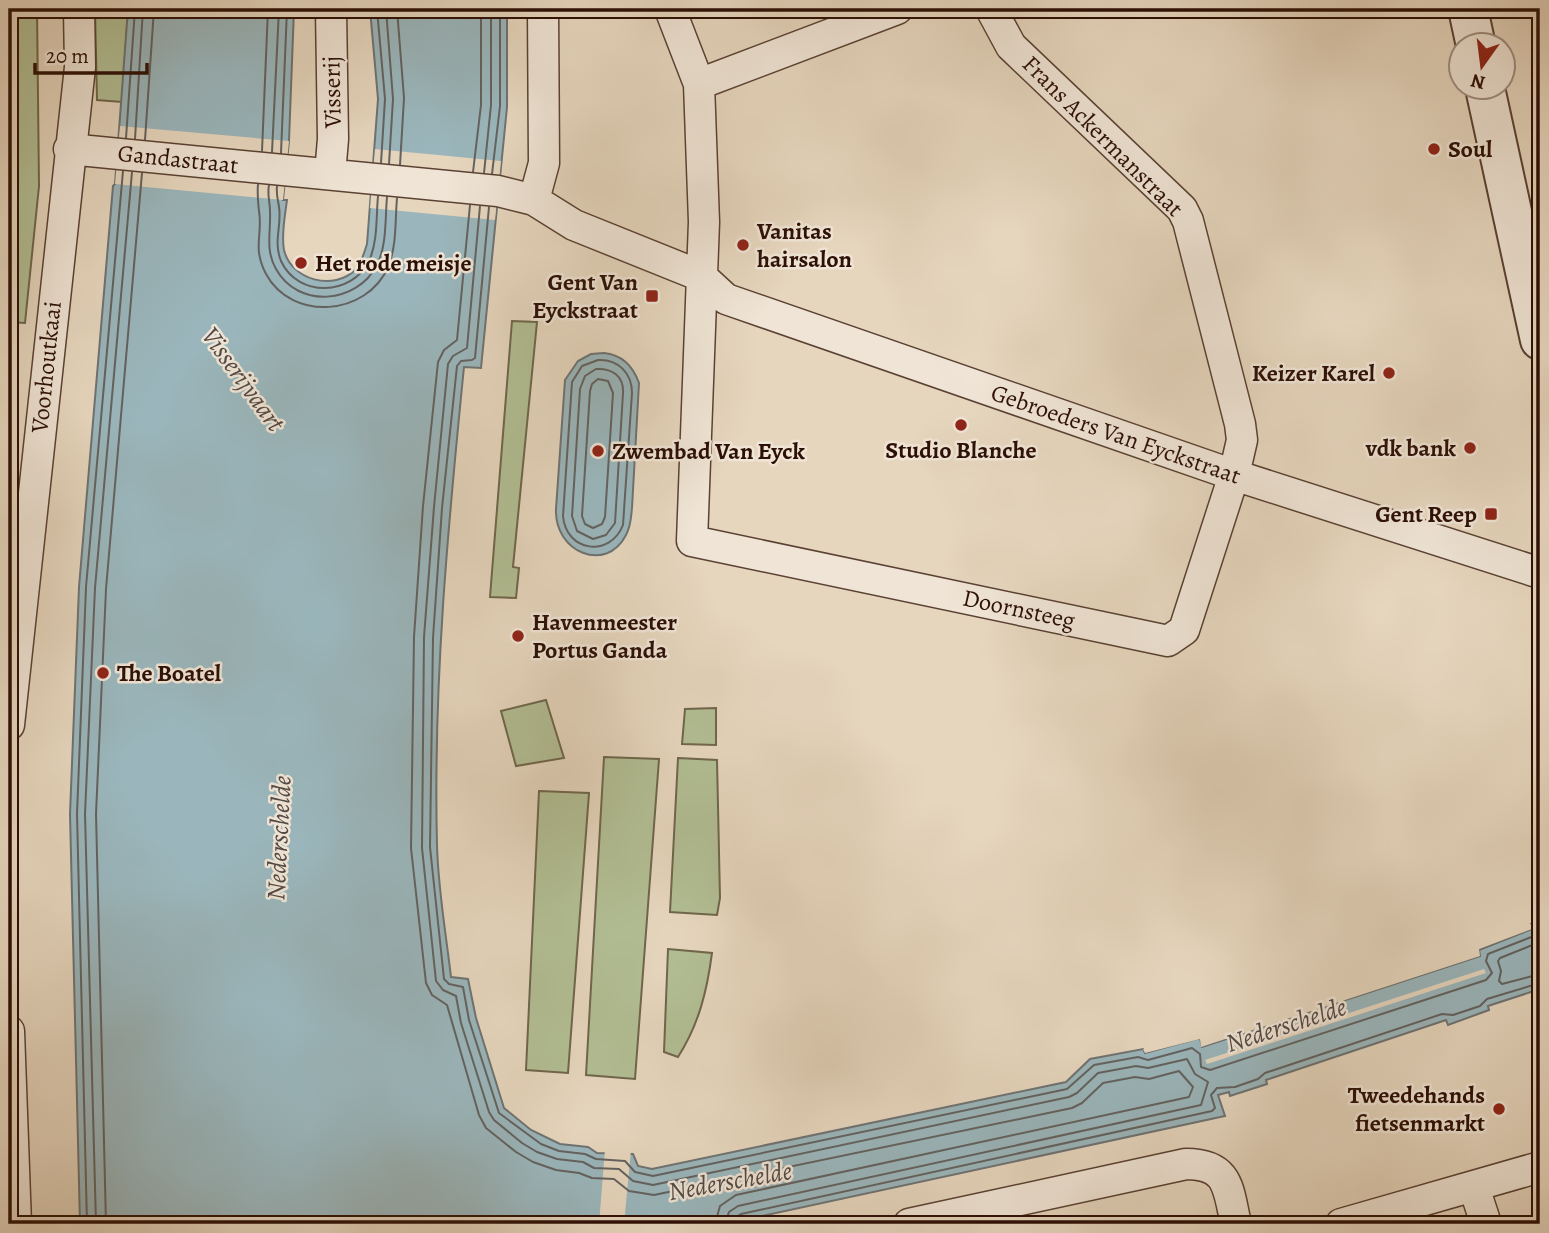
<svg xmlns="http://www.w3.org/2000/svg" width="1549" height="1233" font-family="Alegreya,serif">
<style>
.green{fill:#b2be94;stroke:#6f664c;stroke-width:2}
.water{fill:#9ab6bc;stroke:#6e7373;stroke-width:2}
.pier{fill:#e6d6be}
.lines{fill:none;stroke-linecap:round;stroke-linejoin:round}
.shore{stroke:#636260;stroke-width:2}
.minor-casing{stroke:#5a4133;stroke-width:33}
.tertiary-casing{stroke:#5a4133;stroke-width:42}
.minor{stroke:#efe4d5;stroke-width:30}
.tertiary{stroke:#efe4d5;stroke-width:38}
.poi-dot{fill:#8f2418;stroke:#efe4d5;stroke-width:2.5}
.labels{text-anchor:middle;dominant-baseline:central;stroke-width:5;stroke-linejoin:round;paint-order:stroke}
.street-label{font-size:24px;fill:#2c0f05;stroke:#efe4d5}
.poi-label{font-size:24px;font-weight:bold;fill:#2c0f05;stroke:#efe4d5;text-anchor:start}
.water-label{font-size:26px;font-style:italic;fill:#524945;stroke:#efe4d5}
</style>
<rect width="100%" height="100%" fill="#e6d6be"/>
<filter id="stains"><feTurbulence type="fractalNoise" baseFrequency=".00286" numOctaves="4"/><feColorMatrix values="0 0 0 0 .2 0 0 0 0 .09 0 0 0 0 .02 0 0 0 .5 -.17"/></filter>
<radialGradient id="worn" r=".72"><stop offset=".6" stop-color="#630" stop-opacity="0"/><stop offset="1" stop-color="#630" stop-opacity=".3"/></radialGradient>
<path class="green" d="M9 9H37L39 186 25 323 9 322Z
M95 9H128L122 102 97 100Z
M512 321 537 322 513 567 519 568 516 598 490 597Z
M546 700 564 758 516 766 501 711Z
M716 708V745L682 744 685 709Z
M604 757 659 759 635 1079 586 1075Z
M678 758 717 760 720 898 717 915 670 912Z
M539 791 589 793 568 1073 526 1070Z
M668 949 712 953C707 991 699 1024 678 1057L664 1052Z"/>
<path class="water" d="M128 9H294L289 141 283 200H287C285 216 281 235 284 250 291 280 334 292 356 269 362 262 364 253 367 244L378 99 370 9H507V107L481 368 464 367C448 526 433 685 437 845 438 889 446 934 451 977L468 979 476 1018 504 1108 531 1130 560 1144 588 1147 597 1153 633 1154 638 1166 652 1169 1066 1082 1090 1059 1143 1049 1145 1053 1200 1038 1202 1047 1480 956 1479 950 1532 929 1531 924 1540 919V989L1488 1006 1489 1010 1448 1025 1446 1020 1266 1080 1267 1084 1230 1096 1229 1092 1218 1095 1225 1116 725 1224H80L70 814 79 587 113 186 115 184Z
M604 353C623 355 633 366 639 383L632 508C631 517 631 526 626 535 606 574 554 552 556 509L565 380 578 361 591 354Z"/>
<path class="pier" d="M120 126 289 141 283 200 115 184Z
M375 149 501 161 495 220 370 208Z
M1531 924 1532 929 1479 949 1480 956 1201 1047 1200 1039 1145 1053 1143 1049 1200 1035 1203 1037 1204 1042 1476 953 1477 946Z
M1484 969 1486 973 1207 1064 1205 1060Z
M605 1149 631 1150 624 1224H599Z"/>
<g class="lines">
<path class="shore" d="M377 9 385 99 381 163
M386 9 393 99 389 164
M397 9 404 98 400 165
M126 138 135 9
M135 139 143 9
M145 140 154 9
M262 151 268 9
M272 152 279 9
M281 153 287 9
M473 172 481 105V9
M484 173 491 105V9
M492 174 500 106V9
M258 184C257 194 258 201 259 211 263 235 252 247 266 274 292 322 367 316 388 267 397 246 395 220 397 198
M269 185C267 195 270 202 270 211 271 232 265 250 276 269 298 309 357 304 377 265 387 245 385 219 387 197
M277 186C276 195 278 199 279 207 282 226 273 241 281 261 298 298 352 296 369 261 378 241 376 217 378 196
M470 205 457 340 444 350 438 362 423 506 414 637 411 848 426 983 432 995 447 1005 479 1115 486 1128 516 1152 533 1162 556 1170 579 1173 592 1178 614 1179 629 1191 654 1195 1072 1108 1082 1103 1103 1083 1135 1077 1149 1079 1179 1071 1193 1087 1189 1097 736 1195 720 1206 715 1224
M480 206 467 348 453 356 448 364 434 507 424 637 422 848 436 981 443 990 456 996 461 1023 489 1112 494 1120 522 1143 537 1152 557 1159 583 1162 594 1168 619 1169 633 1181 653 1185 1069 1097 1077 1093 1098 1073 1136 1066 1148 1068 1187 1059 1195 1074 1208 1082 1201 1105 738 1206 729 1212 725 1224
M489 207 475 358 472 360 461 361 457 366 442 508 433 638 430 847 444 979 449 984 463 987 469 1020 499 1113 541 1144 559 1151 585 1154 596 1159 625 1161 635 1172 653 1176 1067 1089 1094 1065 1138 1057 1148 1060 1192 1048 1200 1054 1201 1067 1210 1070 1486 980 1492 973 1486 961 1488 954 1534 936 1540 927
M598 360C618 359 632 373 632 393L623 525C610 558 566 552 563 516L572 382 582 366Z
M596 369C612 368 624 376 623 393L615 523 606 535 593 539 577 531 572 516 580 389 585 376Z
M598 379 608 381 613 393 605 517 602 524 593 528 585 524 582 516 590 391 592 384Z
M1540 942 1500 958 1498 961 1501 971 1499 981 1502 984 1540 974
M87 1224 77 814 86 587 123 171
M96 1224 85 814 95 588 132 172
M106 1224 96 814 106 589 142 173
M734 1224 736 1217 741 1214 1212 1111 1215 1108 1211 1095 1217 1088 1235 1087 1258 1079 1265 1073 1442 1014 1453 1015 1480 1006 1487 999 1540 983"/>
<defs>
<path id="minor" d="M670 9 699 84 704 222 692 541 1168 641 1184 630 1234 475 1242 440 1240 424 1188 221 1182 209 1011 46 991 9
M699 84 897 9
M69 149 498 191 534 200 574 225 701 276 726 299 1234 475 1540 573
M330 174 333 139 331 9
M534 200 544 163 543 9
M9 725 80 67 79 9
M9 1031 16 1224
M1474 1187 1486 1224
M909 1224 1186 1164C1230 1164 1228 1190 1236 1224
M1341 1224 1540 1167"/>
<path id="tertiary" d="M1468 9 1476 46
M1485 88 1540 340"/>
</defs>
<use href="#minor" class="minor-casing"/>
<use href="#tertiary" class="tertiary-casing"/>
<use href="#minor" class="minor"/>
<use href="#tertiary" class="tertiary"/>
</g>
<g class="poi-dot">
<circle cx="1434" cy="149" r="7"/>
<circle cx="743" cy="245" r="7"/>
<circle cx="301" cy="263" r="7"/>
<rect x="645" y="289" width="14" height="14" rx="3.5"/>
<circle cx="1389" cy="373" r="7"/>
<circle cx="961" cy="425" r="7"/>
<circle cx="1470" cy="448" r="7"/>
<circle cx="598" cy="451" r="7"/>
<rect x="1484" y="507" width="14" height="14" rx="3.5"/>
<circle cx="518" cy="636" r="7"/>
<circle cx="103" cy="673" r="7"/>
<circle cx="1499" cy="1109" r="7"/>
</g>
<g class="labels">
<g class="street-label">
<text transform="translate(332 92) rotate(-91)">Visserij</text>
<text transform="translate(1103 136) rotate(45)">Frans Ackermanstraat</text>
<text transform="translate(178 159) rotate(6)">Gandastraat</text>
<text transform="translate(46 367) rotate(-84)">Voorhoutkaai</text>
<text transform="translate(1116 434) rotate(19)">Gebroeders Van Eyckstraat</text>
<text transform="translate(1019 609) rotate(12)">Doornsteeg</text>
</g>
<g class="poi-label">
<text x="1448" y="149">Soul</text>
<text x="757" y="231">Vanitas<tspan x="757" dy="28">hairsalon</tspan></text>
<text x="315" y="263">Het rode meisje</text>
<text x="638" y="282" text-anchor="end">Gent Van<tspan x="638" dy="28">Eyckstraat</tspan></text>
<text x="1375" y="373" text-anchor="end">Keizer Karel</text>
<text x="1456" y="448" text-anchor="end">vdk bank</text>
<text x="961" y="450" text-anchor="middle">Studio Blanche</text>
<text x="612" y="451">Zwembad Van Eyck</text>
<text x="1477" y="514" text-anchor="end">Gent Reep</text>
<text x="532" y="622">Havenmeester<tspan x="532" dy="28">Portus Ganda</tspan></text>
<text x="117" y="673">The Boatel</text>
<text x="1485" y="1095" text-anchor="end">Tweedehands<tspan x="1485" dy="28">fietsenmarkt</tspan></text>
</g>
<g class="water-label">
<text transform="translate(243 379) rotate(54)">Visserijvaart</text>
<text transform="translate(279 838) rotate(-87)">Nederschelde</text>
<text transform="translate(1286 1025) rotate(-18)">Nederschelde</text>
<text transform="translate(730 1181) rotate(-10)">Nederschelde</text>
</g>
</g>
<rect width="1549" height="1233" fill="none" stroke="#e6d6be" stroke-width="35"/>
<rect x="10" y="10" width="1528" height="1212" fill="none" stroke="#2c0f05" stroke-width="3.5"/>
<rect x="18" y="18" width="1514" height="1198" fill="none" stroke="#2c0f05" stroke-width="2"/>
<g transform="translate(1482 66) rotate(194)"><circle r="33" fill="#efe4d5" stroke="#a18f82" stroke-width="2"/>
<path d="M0-5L12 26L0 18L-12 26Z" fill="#8f2418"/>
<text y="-10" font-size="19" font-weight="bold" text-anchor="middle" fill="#2c0f05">N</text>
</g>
<path d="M35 63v10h112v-10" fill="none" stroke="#2c0f05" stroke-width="3.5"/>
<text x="46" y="63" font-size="21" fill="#2c0f05" stroke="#efe4d5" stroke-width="5" paint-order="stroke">20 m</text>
<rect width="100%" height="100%" filter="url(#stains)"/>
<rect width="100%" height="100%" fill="url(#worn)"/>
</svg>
